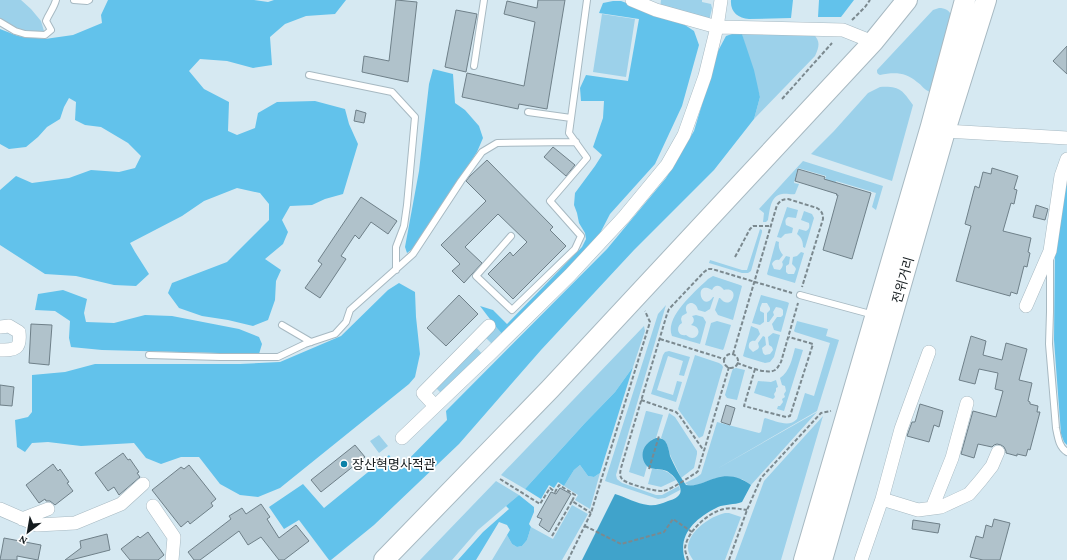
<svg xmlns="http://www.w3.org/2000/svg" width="1067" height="560" font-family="'Crimson Pro','Noto Sans KR',serif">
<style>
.green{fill:#9cd1ea}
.forest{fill:#62c2eb}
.water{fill:#40a3cb}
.building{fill:#b0c2cb;stroke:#6f8089}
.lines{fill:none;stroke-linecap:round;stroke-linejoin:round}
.service-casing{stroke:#a7b9c2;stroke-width:8}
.minor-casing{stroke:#a7b9c2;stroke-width:14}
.primary-casing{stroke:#a7b9c2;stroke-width:22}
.path{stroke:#7b898f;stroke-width:2;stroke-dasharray:4 2;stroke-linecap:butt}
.service{stroke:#fff;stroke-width:6}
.minor{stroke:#fff;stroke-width:13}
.primary{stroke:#fff;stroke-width:20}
.poi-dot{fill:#0b81a7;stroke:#fff;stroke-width:1.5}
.labels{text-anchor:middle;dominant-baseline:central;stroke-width:3.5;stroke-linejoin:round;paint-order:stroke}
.street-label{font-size:13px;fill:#151c1f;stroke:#fff}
.poi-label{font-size:13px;fill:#151c1f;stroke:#fff;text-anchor:start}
</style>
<rect width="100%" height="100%" fill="#d6e9f2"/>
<path class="green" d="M0 0H21L31 9 41 21 44 31H22L0 18Z
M661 0H702V2L711 4 712 8 709 21 660 8Z
M939 8C945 8 949 10 952 16L930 92C924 90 922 85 917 82 906 72 894 72 880 75 877 74 877 72 877 70L933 10Z
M602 14 635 19 626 77 593 72Z
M741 31 813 34C821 41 819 47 815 56L754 119 760 97Z
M880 87C900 86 902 90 913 105L892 181 811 154 834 131 868 93Z
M803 161 883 186 876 210 872 207 876 193 836 181 833 189 824 186 826 176 798 168 794 183 799 184 795 194C791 195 787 193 782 194 770 196 770 210 768 220L766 222H763L764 213 759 209Z
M787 207 798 210 796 218 788 217C785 219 785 221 786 225L793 228 792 233 785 234 781 238 777 237Z
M804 211 812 214 814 218 805 248 803 247C803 242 802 238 797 234L799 229 806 231C809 229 810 227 809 223L801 220Z
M760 229 762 230V232L751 271 748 273H742L709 263 710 260 742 270H747Z
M776 241 779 242C778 248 780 251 783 255L779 260C776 259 773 261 772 264L774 269 780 270C782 268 784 265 782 262L786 256 790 257 789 264 786 266V272L788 274H794L796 269 795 267 792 264 793 257 797 256 801 252 804 253 795 283 768 275 767 274Z
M713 276 740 285 742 286 733 320 718 315 715 310 719 298H720C731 313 742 286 724 290 720 285 715 284 712 290 693 279 701 314 713 297H714L710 309 705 312 698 310C695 298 682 303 687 313L682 316 681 319 682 323C675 327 678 337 686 335 697 345 705 327 691 325 694 323 695 319 692 316L696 315 703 317 706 322 700 344 672 336C664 317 696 291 708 279Z
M761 295 787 302 789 303 781 332 774 330 772 324 777 317H781L783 315V310L781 308 776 307 773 312 774 315 769 322H767V313L770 310V308L767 303H762L760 308V311L764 313V322L760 325 752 323Z
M666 305 616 475 617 479 622 483 656 495H662L679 486 680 490 665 498 658 499 605 481 658 314Z
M717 321 731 325 724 348 723 350 705 345 711 323Z
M797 321 828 329 826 336 839 340 817 411 715 470 817 412 751 485 742 479 716 478 700 484 690 486 686 484 685 483 697 477 701 474 717 422 759 433 761 432 764 419 765 418C776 421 789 428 797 419L805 393 814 396 830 343 795 332 794 331Z
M644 326 645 331 633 367 615 392 585 423 525 489 501 475Z
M751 326 758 329 760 334 755 341C750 340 748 344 749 348L753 352 758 349 759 347 758 343 763 336 765 337 766 345 762 348 763 353 765 355 770 354 773 350 772 347 769 345 768 337 773 333 780 335 774 357 770 362 765 363 745 357 743 356Z
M496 327 503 335 493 345 485 337Z
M475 346 483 355 442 394 434 386Z
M795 348 803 350 784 411 777 409 778 406H780L783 402 782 399 785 397 784 394 786 391 785 386 782 385 780 378C790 371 792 359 795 348Z
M669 351 690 357 684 376 679 375 683 361 668 356 657 390 673 395 677 381 682 382 676 402 651 394 663 355 665 352Z
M695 355 719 363 722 365 723 367 703 436 699 438 678 409Z
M736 368 745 370 737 400 727 398 725 395 732 371 733 369Z
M776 380 778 387 776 388V391L774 394 775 397 773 399 754 393 758 381 771 382Z
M646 411H647L663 415 656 438 651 440 646 465 647 466 644 477 629 472Z
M669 413 675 417 697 451V454L694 468 681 478C678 471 675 465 672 459 668 452 669 443 661 438Z
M823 416 781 560H735L764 481Z
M379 435 388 446 379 453 370 441Z
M580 465 588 476 594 477 600 473 590 509 575 500 578 495 564 486 574 470Z
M652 469C663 469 669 471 676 480L661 487 648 484Z
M496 481 519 495 478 530 452 560H420Z
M572 505 588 514 562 560H492L507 535 512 544 517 547 522 546 527 540 531 527 553 539Z
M725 513H729L741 517 725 560H693C691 556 688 553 688 548 688 531 711 516 725 513Z"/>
<path class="forest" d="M108 0H254L268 2 274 0H346L335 14 306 16 285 24 270 37 272 65 253 68 227 61 200 59 189 71 204 89 229 102 228 131 237 135 255 128 258 113 277 102 315 101 345 109 349 124 358 144 343 194 325 199 312 205 290 206 282 220 288 232 283 244 265 259 281 270 276 281 275 300 268 320 253 326 228 320 202 316 179 308 168 293 172 283 227 262 269 220V204L260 193 237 188 204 201 182 216 130 243 135 252 149 274 136 286 114 285 76 276 45 274 0 245V190L16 176 32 183 69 178 91 170 119 172 135 168 141 156 128 143 101 127 85 125 75 120 76 102 69 98 64 107 60 119 47 127 38 137 26 147 9 149 0 144V29L18 36 45 39 73 35 102 23 101 15Z
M731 0H793L791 18 749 19C738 18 730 12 731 0Z
M819 0H854L841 17H818Z
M613 1H621L682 23 694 31 699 45 682 106 655 164 610 214 595 243 503 335 496 327 480 306 493 310 507 324 582 247 586 239 585 233 579 223 577 213 574 205 575 193 595 166 602 155 593 147 603 118 604 101H581L580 88 586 75 628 81 639 19 599 13 603 3Z
M741 31 754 70 760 97 754 119 714 170 634 250 541 350 459 444 374 525 331 560H329L299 520 284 529 269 507 303 484 324 508 389 455 399 469 447 420 446 411 607 249 666 178 694 131 718 51 726 36Z
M433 69 453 74 455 103 465 110 479 126 483 138 477 152 414 248 407 253 405 247 419 171 429 84Z
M1067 179V445L1064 442 1061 434 1054 340 1055 248Z
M399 283 415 292 416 317 420 354 415 377 409 384 280 488 258 497 240 495 220 484 199 457H181L161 464 146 458 134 443 81 446 48 442 32 443 25 452 17 447 15 420 28 417 32 412V375L65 372 95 364H240L280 362 341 336 388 290Z
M63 290 87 299 84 313 86 322 114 323 145 315 172 316 239 329 259 337 262 344 259 354 102 350 71 347 69 338 70 321 55 311 35 310 38 294Z
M633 367 600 473 594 477 588 476 580 465 574 470 564 486 558 482 554 488 549 485 541 499 525 489 585 423 615 392Z
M519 495 534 507V512L529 524 531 527 527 540 522 546 517 547 512 544 507 535 510 530 507 525 499 522 476 560H458L483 532 509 509 506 506Z"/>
<path class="water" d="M656 438C659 438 662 438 665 441 668 445 669 451 670 456 674 465 680 477 686 485 697 487 705 481 716 478 729 474 740 477 751 485L742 502C734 505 725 504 718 507 696 518 677 534 685 560H582L615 494C625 497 637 504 648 505 655 506 661 504 668 501 672 500 677 498 679 495 684 489 676 478 671 474 663 466 651 472 646 465 638 454 645 442 656 438Z"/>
<path class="building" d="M396 0 417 2 408 82 362 72 364 56 389 61Z
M538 0H565L547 109 519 104 518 109 462 97 467 73 524 86 535 22 504 14 507 1 537 8Z
M456 10 477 14 466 72 445 67Z
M1067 46V74L1053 61Z
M356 110 366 113 364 123 354 121Z
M553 147 575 165 566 176 544 157Z
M487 160 553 227 550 230 566 246 513 299 488 274 510 252 513 256 527 242 498 214 465 247 482 263 464 283 452 271 460 264 441 245 486 201 466 181 470 176Z
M992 168 1018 176 1014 189 1017 190 1014 204 1011 203 1003 231 1031 238 1028 252 1030 253 1027 267 1024 266 1017 294 1011 292 1010 296 956 281 971 226 965 224 975 186 979 188 983 172 991 174Z
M798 169 825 177 824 179 871 193 852 259 823 250 838 195H836L837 194 795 181Z
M361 197 397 221 388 234 371 222 359 239 355 235 341 256 346 259 320 298 305 288 322 264 318 261Z
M1036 205 1048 209 1045 220 1033 217Z
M459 295 478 314 446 346 427 328Z
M31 324 52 325 49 365 29 363Z
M971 336 986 341 983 355 1002 360 1006 343 1027 349 1019 380 1032 383 1028 401 1030 402V404L1038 406 1037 412H1040L1030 450 1028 449 1026 456 1017 454V456L1006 453V451L1004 447 1001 445 997 444 994 445 992 447 978 444 974 458 961 454 973 411 996 417 1003 391 995 389 998 373 979 369 975 384 959 380Z
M0 385 14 387 12 406 0 405Z
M920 404 943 411 939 427 934 425 929 442 907 436 912 422H915Z
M726 405 735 408 730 425 721 422Z
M355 445 365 457 321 492 311 480Z
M123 453 128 460 130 459 139 472 137 473 140 477 119 495 114 487 108 491 95 473Z
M53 464 58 471 60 469 69 482 67 483 73 491 55 505 50 501H46L45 499 39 503 26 485Z
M189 465 216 499 211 503 213 506 190 524 188 521 181 527 152 490 181 467 184 469Z
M560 488 571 494 549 532 539 525 542 519 537 517 551 492 556 494Z
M261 504 270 517 267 519 279 538 296 525 309 541 284 560H279L261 537 248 545 239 531 200 560H194L188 552 231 519 229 516 242 508 246 514Z
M994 519 1010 523 1000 560H983L970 557 976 536 983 538 986 525 992 527Z
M913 520 940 524 938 533 912 529Z
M148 532 164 555 158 560H130L121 549 138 536 140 538Z
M107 534 110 550 71 560H65L81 548 80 541Z
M4 538 41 545 38 560 17 556V560H0Z"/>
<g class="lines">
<defs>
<path id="service" d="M74 0 87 1 89 0
M0 22 15 31 25 34 45 35 51 30 46 21C49 13 54 8 56 0
M474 66 484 0
M309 75 392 92 415 117 407 205 404 226 396 247V270
M528 112 571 118
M511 236 476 276 512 310 575 249 581 236 550 201 587 158 569 133 587 0
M1050 260V312L1049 344 1056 428C1058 438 1059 447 1067 452
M800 295 874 315
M282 325 311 342
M149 355 220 357H278L305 344 335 334 346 322 350 310 413 254 461 181 482 152 497 143 576 142"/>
<path id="minor" d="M632 0 656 10 717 27 843 30 873 42
M945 131 1067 138
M1026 306 1050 251 1061 176 1067 159
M0 327 9 326 19 332C21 349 16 350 0 350
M435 406 423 393 489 326
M402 438 491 353 570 275 624 217 667 165 684 135 705 76 717 27 721 0
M882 499 918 510 941 507 969 494 981 480 992 466 998 452
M153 506 174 537 172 560
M932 508 952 458 967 403
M0 509 37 525 75 523 121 504 143 484
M22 519 48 509
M861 560 882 499 901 429 929 352"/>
<path id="primary" d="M384 560 550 389 873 42 907 0
M804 560 931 126 965 0
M822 560 945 131 986 0"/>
</defs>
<use href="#service" class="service-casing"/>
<use href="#minor" class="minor-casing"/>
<use href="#primary" class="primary-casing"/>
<path class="path" d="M852 20 865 7 870 0
M782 99 832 43
M735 257 750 229 753 226H771
M660 339 724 359
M733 354 777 205C780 201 782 199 788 199L817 208C822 211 823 214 823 219L802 287
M724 361a7 7 0 1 1 14 0a7 7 0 1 1-14 0Z
M737 363C746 366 767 375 775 370 778 368 779 365 781 362L798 303
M729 367 698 471 696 473C687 478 673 489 663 491 656 492 628 484 623 480 619 476 620 473 621 468L667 314 669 309 704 272 708 269H712L792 293
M755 369 744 406 786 417 790 416 813 344 789 337
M641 400 676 412 679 415 704 451
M649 469 659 436
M500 479 540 504 550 488 555 492 559 485 575 495 572 501
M585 526 621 544 664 532 673 519 692 532
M552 536 572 501 591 513
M568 560 591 513 650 322 645 311
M688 560C687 556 685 552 685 548 687 531 709 512 724 509 732 507 739 509 747 510
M729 560 747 510 761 478 821 413 831 411"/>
<use href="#service" class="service"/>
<use href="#minor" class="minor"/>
<use href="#primary" class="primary"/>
</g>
<circle class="poi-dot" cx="344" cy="464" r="4"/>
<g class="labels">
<g class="street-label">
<text transform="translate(903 280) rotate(-74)">전위거리</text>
</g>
<g class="poi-label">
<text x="352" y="464">장산혁명사적관</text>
</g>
</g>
<g transform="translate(28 532) rotate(211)" stroke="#ffffff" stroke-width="3" paint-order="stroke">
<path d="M0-3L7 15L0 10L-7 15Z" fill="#151c1f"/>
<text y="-6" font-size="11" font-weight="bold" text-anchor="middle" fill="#151c1f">N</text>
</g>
</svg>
